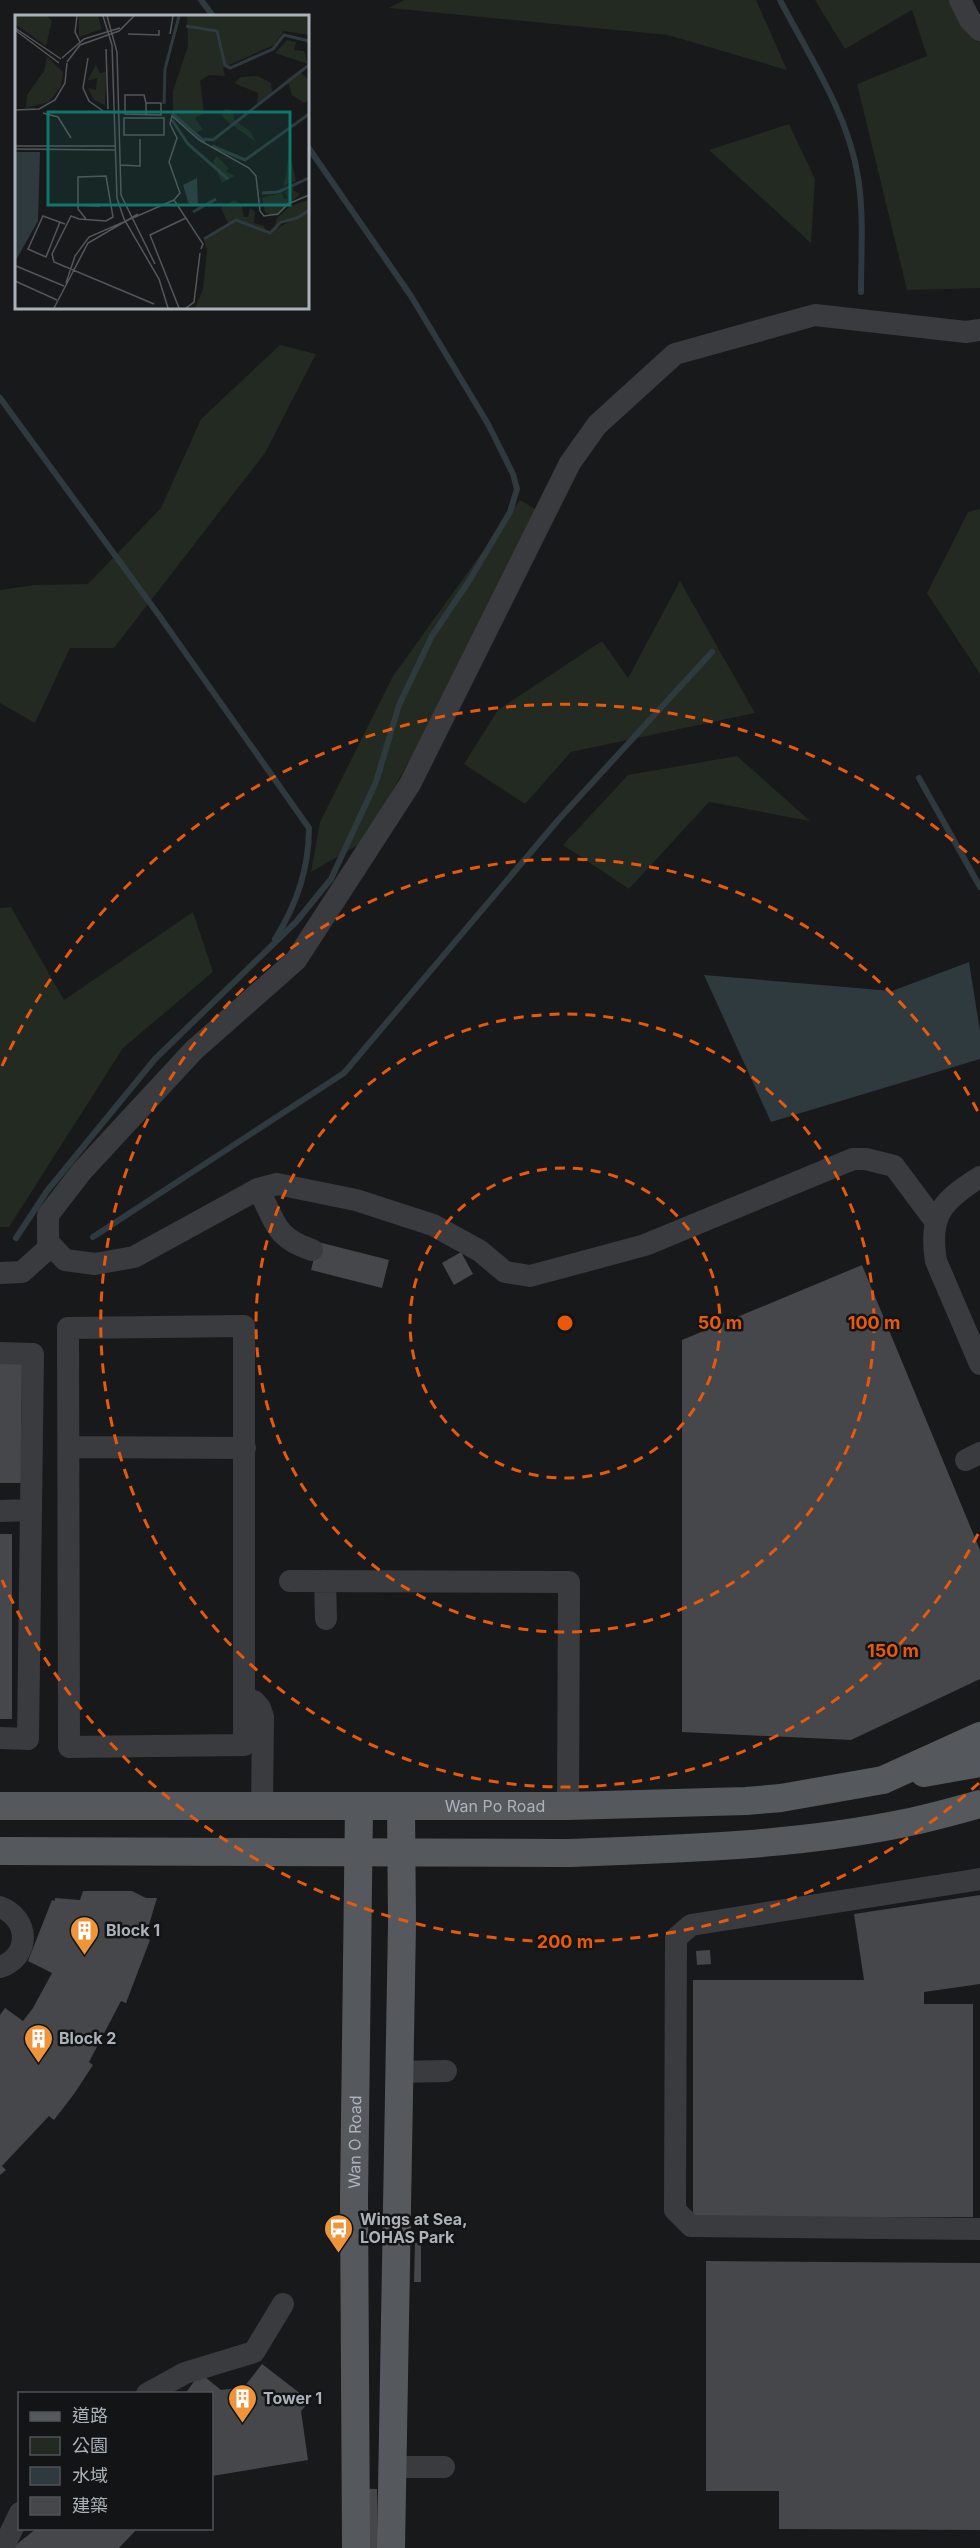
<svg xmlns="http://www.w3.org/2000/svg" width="980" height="2548" font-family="Inter,'Noto Sans TC',sans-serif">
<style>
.green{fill:#222a22}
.water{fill:#2e3a3e}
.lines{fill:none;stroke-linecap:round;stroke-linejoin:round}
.stream{stroke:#2e3a3e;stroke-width:6}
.building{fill:#45474a}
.minor{stroke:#393b3f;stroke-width:22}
.major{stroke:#55595e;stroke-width:28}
.ring{fill:none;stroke:#e8590c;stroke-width:3;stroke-dasharray:10 8}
.labels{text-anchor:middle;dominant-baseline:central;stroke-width:5;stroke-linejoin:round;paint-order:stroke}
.street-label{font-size:16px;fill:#abb2ba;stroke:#131415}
.poi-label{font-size:16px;font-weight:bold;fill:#abb2ba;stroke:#131415;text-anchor:start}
.inset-river{fill:none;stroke:#2e3a3e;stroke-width:3}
.inset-road{fill:none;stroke:#53565a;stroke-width:1.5}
.view{fill:#0f766e;fill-opacity:0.15;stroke:#0f766e;stroke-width:3}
.inset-edge{fill:none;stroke:#abb2ba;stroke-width:3}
.centre{fill:#e8590c;stroke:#131415;stroke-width:3}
.ring-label{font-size:18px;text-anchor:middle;font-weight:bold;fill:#e8590c;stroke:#131415;stroke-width:5;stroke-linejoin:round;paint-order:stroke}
</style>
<rect width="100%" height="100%" fill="#18191a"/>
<path class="green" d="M404 0H756L787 70 668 35 389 8Z
M815 0H956L980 31V288L907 290 857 84 927 56 912 10 845 49Z
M789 124 815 179 811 243 709 150Z
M280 345 316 354 265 453 114 648H70L35 723 0 703V590L34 585 88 584 161 508 201 419Z
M520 500 535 509 453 684 363 842 311 872 320 822 393 676Z
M980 509V674L927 593 968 512Z
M680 581 755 713 571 752 525 804 464 764 498 710 602 641 628 678Z
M737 756 810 821 709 802 629 889 563 845 628 775Z
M11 907 64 1000 193 912 213 972 123 1048 9 1227H0V908Z"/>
<path class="water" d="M969 962 980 1031V1059L771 1122 704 975 892 991Z"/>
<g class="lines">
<path class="stream" d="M201 0 213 16
M780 0C809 56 848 113 858 177 864 214 861 254 861 292
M0 398 158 614 309 828C309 867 296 906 275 939
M919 778 980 887
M93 1237 344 1073 559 819 712 652
M16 1238 47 1191 155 1059 296 922 331 879 376 782 399 705 432 636 469 581 510 512 517 489 513 474 488 424 411 296 308 147"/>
</g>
<path class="building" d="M318 1242 389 1260 382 1288 311 1270Z
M461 1252 473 1274 454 1285 442 1263Z
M862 1265 980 1550V1679L851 1740 682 1732V1340Z
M0 1360H22L21 1483H0Z
M0 1534H12V1719H0Z
M83 1891H132L146 1898H157L145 1938 150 1940 126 2003 121 2001 89 2062 93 2065 74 2094 54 2120 49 2116 2 2166 6 2170 0 2175V2015L5 2008 23 2021 33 2008 52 1973 28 1961 52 1900 55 1901V1898L80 1900Z
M980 1895V1984L924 1992V2004H973V2217H693V1980H864L854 1914Z
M710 1950 711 1964 697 1965 696 1951Z
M415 2243H421V2282H414Z
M706 2261 980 2263V2530L779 2529V2491H706Z
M262 2364 310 2401 301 2411 308 2460 212 2476V2394H185L200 2373 221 2390 244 2387Z
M343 2488 377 2489 378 2548H344Z
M37 2528H138L119 2548H12Z"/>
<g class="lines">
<path class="minor" d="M960 0 970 20 980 30
M980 1177C943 1200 928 1215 936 1261L980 1364
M258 1189C276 1221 273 1237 312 1250
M935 1221 894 1166 866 1159H853L645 1245 530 1276 505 1272 480 1251 433 1225 356 1200 277 1184 258 1189 134 1257 95 1264 65 1260 48 1242V1215L82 1171 194 1050 296 960 410 784 570 463 597 425 675 354 815 315 966 332 980 330
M0 1273 22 1272 51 1246
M244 1326V1745L69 1747 68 1328Z
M0 1353 33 1354 28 1739 0 1738
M69 1447 245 1448
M966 1460 980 1453
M0 1511 31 1510
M290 1581 569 1582 568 1806
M325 1581 326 1619
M244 1700 254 1701 260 1708 263 1717 262 1807
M980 1879 691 1925 676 1938 675 2210 691 2226 980 2229
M0 1907C30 1918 31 1957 0 1967
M398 2072 446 2071
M147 2394 185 2373 254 2352 283 2304
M393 2467H444
M3 2548 20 2513"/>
<g class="major">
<path d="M924 1773 980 1763"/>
<path id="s1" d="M0 1806H568L746 1801 781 1798 883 1780 980 1736"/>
<path d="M0 1851 565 1853C678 1849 793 1846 905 1823 930 1818 955 1811 980 1804"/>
<path id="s2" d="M356 2548 354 2199 359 1807"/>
<path d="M391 2548 402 1924 401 1807"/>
</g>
</g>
<g class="ring">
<circle cx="565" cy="1323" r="155"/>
<circle cx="565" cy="1323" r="309"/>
<path d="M978 1534A464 464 0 1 1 978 1112"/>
<path d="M979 1783A619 619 0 0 1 2 1580M2 1066A619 619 0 0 1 979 863"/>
</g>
<defs>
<symbol id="building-pin" viewBox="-11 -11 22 30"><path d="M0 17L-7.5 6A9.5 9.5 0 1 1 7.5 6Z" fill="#f0943a" stroke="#131415"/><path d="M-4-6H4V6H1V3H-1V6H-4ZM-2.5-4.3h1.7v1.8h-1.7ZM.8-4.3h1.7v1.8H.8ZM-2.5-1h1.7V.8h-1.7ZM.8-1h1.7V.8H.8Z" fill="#fff"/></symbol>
<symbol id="bus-pin" viewBox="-11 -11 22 30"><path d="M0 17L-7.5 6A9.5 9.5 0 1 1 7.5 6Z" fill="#f0943a" stroke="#131415"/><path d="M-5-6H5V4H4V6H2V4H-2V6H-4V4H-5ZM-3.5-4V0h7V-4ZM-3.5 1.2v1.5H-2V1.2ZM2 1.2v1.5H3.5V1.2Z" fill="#fff"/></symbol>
</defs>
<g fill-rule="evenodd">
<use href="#building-pin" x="68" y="1914" width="33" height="45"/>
<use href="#building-pin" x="22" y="2022" width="33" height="45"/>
<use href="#bus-pin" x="322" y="2212" width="33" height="45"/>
<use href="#building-pin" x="226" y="2382" width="33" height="45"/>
</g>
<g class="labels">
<g class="street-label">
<text stroke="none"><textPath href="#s1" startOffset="495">Wan Po Road</textPath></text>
<text stroke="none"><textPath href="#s2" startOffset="406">Wan O Road</textPath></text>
</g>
<g class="poi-label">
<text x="106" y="1930">Block 1</text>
<text x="59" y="2038">Block 2</text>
<text x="360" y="2219">Wings at Sea,<tspan x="360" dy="18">LOHAS Park</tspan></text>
<text x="263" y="2398">Tower 1</text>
</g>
</g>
<g transform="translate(15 15)">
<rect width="294" height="294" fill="#18191a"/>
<path d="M0 1H32L37 6 31 31 0 9ZM64 1H83L87 14 64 22ZM172 1H294V20L269 16 259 30 208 53 210 61 194 60 185 66 189 98 180 103 188 115 182 117 158 97V76L173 31ZM272 25 281 27 279 35 289 36 293 49 260 38ZM32 42 48 57 46 71 34 87 11 93 12 80 29 56ZM81 50 85 58 91 57 90 90 79 85 73 73 81 75 82 63 72 66ZM284 56 294 65V85L289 88 277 80 272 64ZM243 61 256 68 257 77 242 90 243 78 219 68 226 62ZM210 94 218 95 219 105 235 116 241 127 213 107 206 100ZM274 134 281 166 268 171 271 160ZM202 141 214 154 211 156 220 161 207 168 198 146ZM280 171 278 175 285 179 262 201 250 198 247 183 267 178 269 184 273 183 270 177ZM219 185 226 189 229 202H233L235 193 240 197 239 208 249 211 251 219 294 196V293H180L188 274 192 235 189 225 214 210 206 193ZM294 185V193L282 202 267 205 259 213 262 203 275 191Z" fill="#222a22"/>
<path d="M0 137H25L23 206 1 245ZM182 163 183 189 174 190 168 170Z" fill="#2e3a3e"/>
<path class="inset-river" d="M171 11 202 16 210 50 215 53 258 34 269 20 294 26M149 89 150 54 164 1M157 98 190 127M157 105 173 129 213 164M189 124 198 125 294 50M197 131 230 145 294 99M247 178 263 177 294 163M178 197 201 184M189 224 221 205 255 218 266 207 282 203 294 195"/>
<path class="inset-road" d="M62 1 60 17 65 27M88 1 97 30 102 183 109 204 144 264 153 293M92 1 102 37 106 180 140 249M0 13 46 44M0 15 44 48M113 19 144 20V15M155 19 158 1M91 34 93 94M47 43 69 24 105 13M73 43 68 73 74 86 88 96M52 47 65 30 104 16 119 1M131 88 129 80H110V99L146 100V88H131V99M0 95 24 94 40 85 50 68 52 48M28 98 43 102 56 123M109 103H149V120H109ZM0 131H100M0 134 100 135M105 150 125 151V124M159 185 165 178 154 147 162 123 155 109 157 101 184 125 234 153 241 161 245 196 249 201 263 199 273 189 294 180M159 185 188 229 186 234M63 190 85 191M71 204 63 194V162L91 161 98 202 91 206 64 204 56 201 37 239 39 247 139 289M45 207 31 242 13 234 28 201 50 209M1 251 49 271M0 266 42 285M51 268 60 241 74 222 159 185M39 293 73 228 123 199M164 293 135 220 171 203M171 293 179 287 185 238"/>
<path class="view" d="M33 97H275V190H33Z"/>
<rect width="294" height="294" class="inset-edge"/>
</g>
<circle cx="565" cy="1323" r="9" class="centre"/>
<g class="ring-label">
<text x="720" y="1329">50 m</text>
<text x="874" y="1329">100 m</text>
<text x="893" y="1657">150 m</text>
<text x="565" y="1948">200 m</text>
</g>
<rect x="18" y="2392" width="195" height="138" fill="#131415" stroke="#505357" stroke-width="1.5"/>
<rect x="30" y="2412" width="30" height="9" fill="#55595e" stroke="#505357" stroke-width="1.5"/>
<text x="72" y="2422" font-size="18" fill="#abb2ba">道路</text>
<rect x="30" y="2437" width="30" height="18" fill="#222a22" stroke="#505357" stroke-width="1.5"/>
<text x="72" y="2452" font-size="18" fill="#abb2ba">公園</text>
<rect x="30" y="2467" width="30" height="18" fill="#2e3a3e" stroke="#505357" stroke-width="1.5"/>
<text x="72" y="2482" font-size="18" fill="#abb2ba">水域</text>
<rect x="30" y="2497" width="30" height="18" fill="#45474a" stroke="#505357" stroke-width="1.5"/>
<text x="72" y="2512" font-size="18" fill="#abb2ba">建築</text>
</svg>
